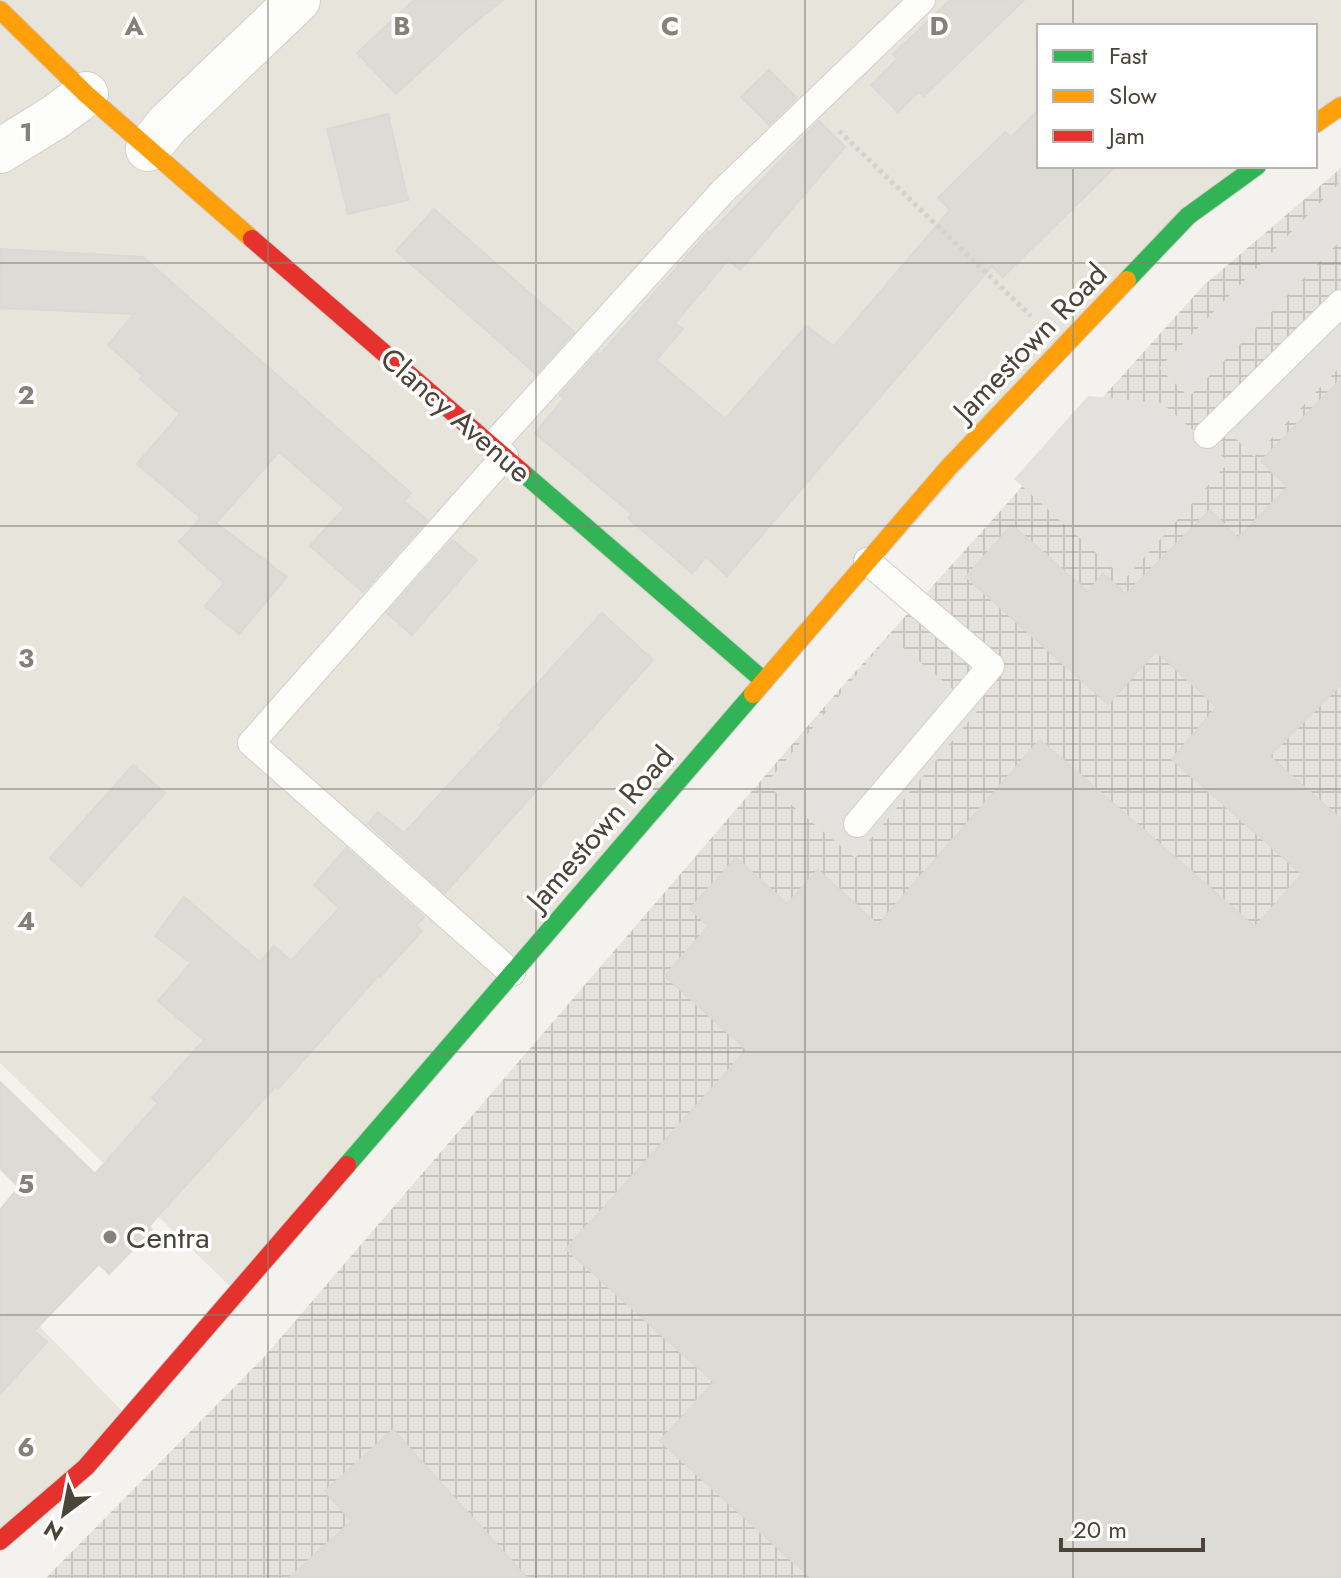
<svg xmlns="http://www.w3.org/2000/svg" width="1341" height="1578" font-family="Jost,sans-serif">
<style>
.residential{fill:#e7e4db}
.industrial{fill:url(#industrial-grid)}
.parking{fill:#e2e1dd}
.building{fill:#dddbd6;stroke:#dbd9d4;stroke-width:2}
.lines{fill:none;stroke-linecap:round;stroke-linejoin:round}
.lane-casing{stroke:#d1d0cb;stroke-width:28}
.street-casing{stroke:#d1d0cb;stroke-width:46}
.fast-casing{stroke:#d2cfc5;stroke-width:20}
.slow-casing{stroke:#d2cfc5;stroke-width:20}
.jam-casing{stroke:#d2cfc5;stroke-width:20}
.path{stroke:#d3d2cc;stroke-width:5;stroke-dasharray:4 4;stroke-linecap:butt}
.lane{stroke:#fdfdfc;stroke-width:26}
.street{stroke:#fdfdfc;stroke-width:44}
.fast{stroke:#30b455;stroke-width:18}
.slow{stroke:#ff9f0a;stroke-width:18}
.jam{stroke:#e5322d;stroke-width:18}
.grid{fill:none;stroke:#858178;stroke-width:2;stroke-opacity:0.55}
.poi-dot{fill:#858178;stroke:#fff;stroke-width:3}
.labels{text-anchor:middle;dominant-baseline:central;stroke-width:7;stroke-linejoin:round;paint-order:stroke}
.street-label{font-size:30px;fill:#4a4439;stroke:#fff}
.poi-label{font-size:30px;fill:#4a4439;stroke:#fff;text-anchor:start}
.grid-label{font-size:26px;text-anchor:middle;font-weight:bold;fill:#858178;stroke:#fff;stroke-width:7;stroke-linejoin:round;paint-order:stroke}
</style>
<defs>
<pattern id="industrial-grid" width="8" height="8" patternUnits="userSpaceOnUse" patternTransform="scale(2)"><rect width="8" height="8" fill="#e5e2dd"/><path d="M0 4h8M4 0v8" fill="none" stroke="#c6c3be"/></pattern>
</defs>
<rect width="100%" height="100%" fill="#f3f2ee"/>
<path class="residential" d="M0 0H1341V105L1315 124V26H1039V166H1256L1187 215 236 1292 0 1063Z
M0 1286 128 1417 0 1540Z"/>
<path class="industrial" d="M1341 168V1578H46L265 1356 838 691 1203 286Z"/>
<path class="parking" d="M1341 181V240L1189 397 1159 368Z
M1341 318V366L1254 457 1230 433Z
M1088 396 1162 403 1229 462 1125 579 1014 479Z
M889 636 978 710 855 858 766 784Z"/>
<path class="building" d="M414 0H503L462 33 396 94 357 53Z
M950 0H1024L924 96 918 92 898 112 871 85 897 59 893 54Z
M769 70 797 98 769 125 741 97Z
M1039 109V166H1116L1003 277 992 266 727 576 706 557 692 573 628 518 632 514 535 433 564 398 560 395 598 353 600 355 708 232 710 233 819 121 845 147 740 270 728 260 675 323 683 329 656 360 725 419 806 326 834 346 950 210 938 198 1005 132 1011 137Z
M388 114 408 200 348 214 327 129Z
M434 209 574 332 536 374 396 251Z
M1 249 143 257 411 493 404 501 427 520 363 592 310 546 344 508 279 452 216 523 287 577 239 634 205 606 224 583 179 542 201 518 137 464 180 414 140 379 143 376 108 345 134 314 0 308Z
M1341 379V684L1269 756 1341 819V1578H811L660 1441 714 1382 566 1249 747 1050 665 976 709 926 690 909 736 858 787 904 818 870 878 925 1040 740 1255 927 1302 874 1172 759 1217 707 1156 651 1108 704 966 577 1012 525 1088 592 1103 574 1126 594 1210 510 1238 538 1288 487 1261 461Z
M452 540 477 560 412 635 387 613Z
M602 613 653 660 445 893 368 824 378 812 404 833 502 727 499 725Z
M133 765 165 793 81 886 50 858Z
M346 848 424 917 416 926 422 931 380 977 379 975 278 1089 275 1087 149 1226 152 1230 109 1274 99 1264 34 1331 47 1342 0 1394V1210L19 1187 0 1168V1082L95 1174 158 1103 152 1098 204 1040 158 1001 191 963 155 936 184 897 260 962 274 946 291 961 339 908 314 885Z
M393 1430 527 1578H289L352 1521 325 1491Z"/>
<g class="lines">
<defs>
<path id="lane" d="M1207 435 1341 303
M492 446 723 191 922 0
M505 456 251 743 512 973
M857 824 991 666 867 561"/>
<path id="street" d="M148 149 167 125 298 0
M0 151 55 117 86 94"/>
<path id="fast" d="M1127 280 1188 216 1257 166
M522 472 764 681
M347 1165 753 694"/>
<path id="slow" d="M0 10 86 94 252 239
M1315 124 1341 106
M753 694 948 468 1127 280"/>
<path id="jam" d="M252 239 522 472
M0 1541 86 1467 347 1165"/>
</defs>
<use href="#lane" class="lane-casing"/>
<use href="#street" class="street-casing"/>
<use href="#fast" class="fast-casing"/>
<use href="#slow" class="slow-casing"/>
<use href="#jam" class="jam-casing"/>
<path class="path" d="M839 131 1031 316"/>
<use href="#lane" class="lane"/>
<use href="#street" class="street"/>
<use href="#fast" class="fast"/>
<use href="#slow" class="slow"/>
<use href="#jam" class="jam"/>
</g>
<path class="grid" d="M268 0V1578M536 0V1578M805 0V1578M1073 0V26M1073 166V1578M0 263H1341M0 526H1341M0 789H1341M0 1052H1341M0 1315H1341"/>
<circle class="poi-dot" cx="110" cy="1237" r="8"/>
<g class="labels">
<g class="street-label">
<text transform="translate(1030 342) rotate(-46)">Jamestown Road</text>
<text transform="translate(456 415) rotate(41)">Clancy Avenue</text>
<text transform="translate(600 828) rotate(-49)">Jamestown Road</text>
</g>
<g class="poi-label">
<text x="126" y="1237">Centra</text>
</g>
</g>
<g class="grid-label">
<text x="134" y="35">A</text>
<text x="402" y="35">B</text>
<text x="670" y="35">C</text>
<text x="939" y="35">D</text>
<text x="26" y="141">1</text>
<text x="26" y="404">2</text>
<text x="26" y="667">3</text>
<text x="26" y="930">4</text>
<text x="26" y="1193">5</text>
<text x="26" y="1456">6</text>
</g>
<rect x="1037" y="24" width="280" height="144" fill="#ffffff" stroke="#b7b4b0" stroke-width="2"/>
<rect x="1053" y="50" width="40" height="12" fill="#30b455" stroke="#b7b4b0" stroke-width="2"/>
<text x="1109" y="64" font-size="24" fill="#4a4439">Fast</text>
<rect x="1053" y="90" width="40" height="12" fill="#ff9f0a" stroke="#b7b4b0" stroke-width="2"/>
<text x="1109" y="104" font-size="24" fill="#4a4439">Slow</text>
<rect x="1053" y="130" width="40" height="12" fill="#e5322d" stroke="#b7b4b0" stroke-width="2"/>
<text x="1109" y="144" font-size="24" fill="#4a4439">Jam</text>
<g transform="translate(64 1514) rotate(212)" stroke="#ffffff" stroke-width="6" paint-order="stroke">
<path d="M0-6L14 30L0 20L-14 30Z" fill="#4a4439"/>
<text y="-12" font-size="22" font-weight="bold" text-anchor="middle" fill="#4a4439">N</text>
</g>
<path d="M1061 1538v12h142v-12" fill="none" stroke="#4a4439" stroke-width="4"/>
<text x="1073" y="1538" font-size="24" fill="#4a4439" stroke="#ffffff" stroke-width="6" paint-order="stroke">20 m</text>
</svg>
